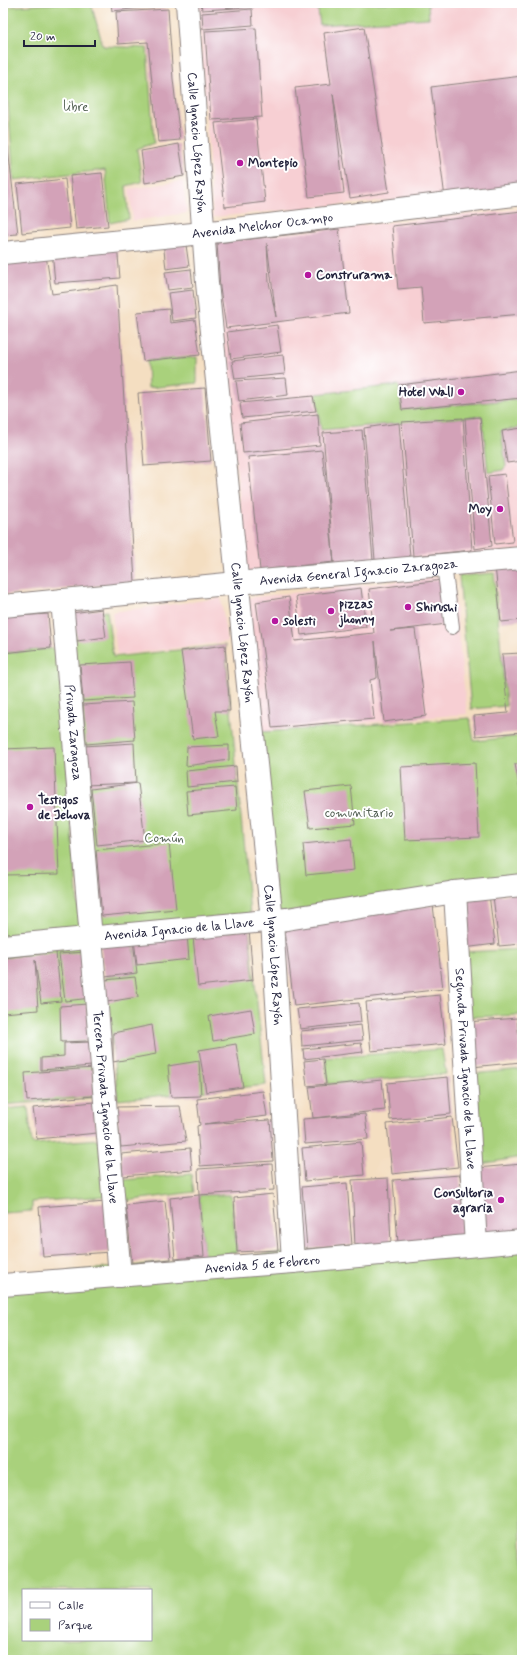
<svg xmlns="http://www.w3.org/2000/svg" width="525" height="1663" font-family="Mynerve,sans-serif">
<style>
.built{fill:#f7cfd3}
.green{fill:#a9d17c;stroke:#667a5c;fill-rule:evenodd}
.building{fill:#d3a2b8;fill-rule:evenodd}
.lines{fill:none;stroke-linecap:round;stroke-linejoin:round}
.service-casing{stroke:#8b807e;stroke-width:16}
.minor-casing{stroke:#8b807e;stroke-width:24}
.tertiary-casing{stroke:#8b807e;stroke-width:24}
.service{stroke:#fff;stroke-width:14}
.minor{stroke:#fff;stroke-width:22}
.tertiary{stroke:#fff;stroke-width:22}
.poi-dot{fill:#b5179e;stroke:#fff;stroke-width:1.5}
.labels{text-anchor:middle;dominant-baseline:central;stroke-width:4;stroke-linejoin:round;paint-order:stroke}
.park-label{font-size:13px;fill:#515f52;stroke:#fff}
.street-label{font-size:13px;fill:#22223b;stroke:#fff}
.poi-label{font-size:13px;font-weight:bold;fill:#22223b;stroke:#fff;text-anchor:start}
</style>
<rect width="100%" height="100%" fill="#fff"/>
<filter id="ink" filterUnits="userSpaceOnUse"><feTurbulence type="fractalNoise" baseFrequency=".025" numOctaves="2"/><feDisplacementMap in="SourceGraphic" scale="8" xChannelSelector="R" yChannelSelector="G"/><feConvolveMatrix kernelMatrix="1 2 1 2 8 2 1 2 1" color-interpolation-filters="sRGB"/></filter>
<filter id="wash" filterUnits="userSpaceOnUse"><feTurbulence type="fractalNoise" baseFrequency=".012" numOctaves="4" result="noise"/><feDisplacementMap in="SourceGraphic" scale="16" xChannelSelector="R" yChannelSelector="G"/><feGaussianBlur stdDeviation="0.9" result="paint"/><feColorMatrix in="noise" values="0 0 0 0 0 0 0 0 0 0 0 0 0 0 0 0 0 1.4 0 .05"/><feComposite in="paint" operator="in"/></filter>
<g filter="url(#wash)">
<rect width="100%" height="100%" fill="#f4dec1"/>
<path class="built" d="M198 3H522V188L213 217Z
M183 181 187 213 133 221 129 189Z
M522 209V550L248 578 212 240Z
M452 575 467 714 261 732 246 598Z
M221 598 227 642 117 655 112 612Z"/>
<path class="green" d="M64 3H91L103 46 147 48 154 143 137 149 142 182 126 186 129 219 110 223 105 170 14 180 3 40V7Z
M317 3H428L429 18 320 25Z
M197 357V383L148 388 147 361Z
M399 385 402 410 522 399V427L501 431 506 466 503 470 488 473 482 416 321 430 316 394Z
M494 573 506 706 471 709 459 576Z
M107 611 113 657 225 645 250 914 92 930 69 617Z
M58 648 80 932 3 939V653Z
M470 718 474 741 522 736V878L277 913 261 732Z
M249 929 266 1085 118 1100 105 977 137 973 133 941Z
M83 946 97 1097 3 1105V953Z
M522 949V1015L469 1017 465 952Z
M442 1049 446 1074 328 1084 325 1058Z
M522 1069V1157L481 1164 472 1074Z
M28 1107 32 1144 100 1139 105 1196 32 1202V1211L3 1213V1109Z
M191 1174 194 1192 126 1201 123 1180Z
M199 1195H231L237 1252 204 1256Z
M522 1232V1660H3V1277ZM23 1590H151V1640H23Z"/>
<g id="blocks">
<path class="building" d="M111 3H170L171 5 112 11Z
M201 3H253L254 7 202 10Z
M168 9 173 79 180 140 158 142 148 42 118 44 116 12Z
M252 9 253 25 203 29 202 13Z
M364 27 389 192 350 198 333 94 344 193 309 197 295 88 331 84 324 33Z
M256 28 262 117 211 120 205 31Z
M522 76V189L445 198 431 87Z
M3 105 18 234 3 235Z
M256 119 265 202 225 207 215 123Z
M179 144 184 176 145 183 141 151Z
M102 173 108 226 76 229 70 176Z
M65 179 70 228 22 233 17 184Z
M522 211V314L424 323 421 287 398 289 392 226Z
M339 229 349 313 226 328 220 288 217 243ZM267 243 276 317 269 282Z
M185 238 189 266 166 269 163 241Z
M117 245 120 278 55 283 52 250Z
M45 249 52 294 117 285 135 582 3 595V254Z
M191 269 193 287 168 290 165 272Z
M193 290 196 318 172 321 168 293Z
M169 309 170 323 195 320 200 355 143 361 137 312Z
M277 325 281 352 231 359 227 332Z
M283 355 285 374 235 379 232 361Z
M522 370V398L402 410 399 385Z
M286 378 288 395 239 401 236 381Z
M205 388 211 461 144 466 138 393Z
M313 396 316 411 242 418 240 403Z
M318 414 320 445 243 453 240 423Z
M480 417 492 546 475 549 465 418Z
M463 418 472 550 413 556 402 422Z
M399 423 410 557 375 560 364 428Z
M522 428V461L507 463 502 431Z
M362 430 373 561 334 564 323 433Z
M322 450 334 562 260 570 248 457Z
M505 474 513 542 495 544 488 476Z
M522 563V620L501 622 495 566Z
M442 580 447 624 390 631 415 629 426 716 384 722 375 641 377 678 370 680 374 719 272 728 268 689 256 602 289 597 295 641 374 633 369 589Z
M361 588 366 627 301 635 296 596Z
M102 609 106 637 77 641 72 613Z
M48 614 51 648 3 653V617Z
M225 645 230 711H215L219 736 193 739 181 651Z
M522 653V732L476 736 474 716 508 713 502 654Z
M130 662 133 698 83 701 80 665Z
M132 702 135 740 86 744 83 705Z
M134 743 136 783 85 785 84 746Z
M229 745V760L186 766 187 747Z
M54 747 59 874 4 875 3 749Z
M475 763 479 837 405 840 401 767Z
M515 764H522V796H521Z
M236 766 237 782 187 787 186 771Z
M138 783 145 840 97 845 91 789Z
M351 786 355 824 310 828 305 791Z
M235 787 237 810 188 815 186 791Z
M522 823V840H521L518 824Z
M351 839 354 870 306 875 303 844Z
M169 843 176 909 102 916 96 850Z
M520 893 522 918V944L499 946 493 896Z
M489 894 495 944 464 948 458 898Z
M433 905 443 989 294 1006 284 922Z
M249 929 253 980 198 986 193 937Z
M187 934 189 959 137 965 134 939Z
M133 941 137 973 105 977 100 944Z
M56 952 61 1001 41 1003 35 960 38 1010 3 1013V958Z
M85 952 91 998 65 1001 59 954Z
M135 977 138 997 107 1002 105 980Z
M440 995 446 1044 371 1051 366 1002Z
M359 1003 361 1022 300 1029 297 1009Z
M87 1004 89 1041 61 1042 60 1006Z
M251 1009 255 1034 213 1041 209 1016Z
M517 1018 521 1062 472 1067 467 1022Z
M152 1025 156 1054 113 1062V1033Z
M361 1025 363 1040 302 1046 301 1031Z
M90 1042 92 1066 41 1070V1058L64 1056V1043Z
M361 1043 363 1052 304 1059 303 1049Z
M236 1044 243 1087 206 1092 199 1050Z
M323 1059 326 1084 307 1086 304 1061Z
M199 1061 201 1096 171 1097 168 1066Z
M93 1068 95 1096 27 1101 25 1073Z
M448 1077 451 1114 390 1120 387 1083Z
M382 1080 385 1110 313 1118 309 1087Z
M263 1091 267 1116 204 1124 270 1120 273 1161 200 1166 197 1126 200 1125 197 1099Z
M94 1102 97 1133 37 1139 33 1108Z
M180 1106 186 1141 121 1147 116 1107Z
M365 1114 368 1139 305 1144 303 1119Z
M452 1117 458 1167 392 1174 387 1124Z
M361 1142 364 1175 305 1181 302 1148Z
M190 1148 192 1170 123 1176 121 1154Z
M272 1164 274 1190 199 1195 198 1169Z
M522 1164V1231L484 1235 477 1168Z
M460 1175 465 1238 398 1243 393 1180Z
M388 1178 391 1244 355 1246 352 1180Z
M347 1183 352 1245 307 1249 302 1187Z
M273 1194 278 1250 237 1252 234 1198Z
M199 1195 204 1256 175 1259 170 1198Z
M165 1201 171 1259 132 1263 126 1205Z
M106 1202 110 1252 43 1257 39 1207Z"/>
</g>
</g>
<g filter="url(#ink)">
<use href="#blocks" fill-opacity="0" stroke="#8b807e" stroke-width="1"/>
<g class="lines">
<defs>
<path id="service" d="M444 565 452 627"/>
<g id="minor">
<path id="s1" d="M187 3 207 283 272 921 293 1262"/>
<path id="s2" d="M62 600 120 1276"/>
<path id="s3" d="M3 606 237 583 522 558"/>
<path id="s4" d="M455 892 476 1245"/>
<path id="s5" d="M3 946 287 919 455 892 522 885"/>
<path id="s6" d="M3 1285 293 1262 522 1241"/>
</g>
<g id="tertiary">
<path id="s7" d="M3 253 203 233 522 194"/>
</g>
</defs>
<use href="#service" class="service-casing"/>
<use href="#minor" class="minor-casing"/>
<use href="#tertiary" class="tertiary-casing"/>
<use href="#service" class="service"/>
<use href="#minor" class="minor"/>
<use href="#tertiary" class="tertiary"/>
</g>
</g>
<g class="poi-dot">
<circle cx="240" cy="163" r="4"/>
<circle cx="308" cy="275" r="4"/>
<circle cx="461" cy="392" r="4"/>
<circle cx="500" cy="509" r="4"/>
<circle cx="408" cy="607" r="4"/>
<circle cx="331" cy="611" r="4"/>
<circle cx="275" cy="621" r="4"/>
<circle cx="30" cy="807" r="4"/>
<circle cx="501" cy="1200" r="4"/>
</g>
<g class="labels">
<g class="park-label">
<text x="76" y="107">libre</text>
<text x="359" y="813">comunitario</text>
<text x="164" y="838">Común</text>
</g>
<g class="street-label">
<text stroke="none"><textPath href="#s1" startOffset="140">Calle Ignacio López Rayón</textPath></text>
<text stroke="none"><textPath href="#s7" startOffset="261">Avenida Melchor Ocampo</textPath></text>
<text stroke="none"><textPath href="#s3" startOffset="357">Avenida General Ignacio Zaragoza</textPath></text>
<text stroke="none"><textPath href="#s1" startOffset="632">Calle Ignacio López Rayón</textPath></text>
<text stroke="none"><textPath href="#s2" startOffset="133">Privada Zaragoza</textPath></text>
<text stroke="none"><textPath href="#s5" startOffset="177">Avenida Ignacio de la Llave</textPath></text>
<text stroke="none"><textPath href="#s1" startOffset="956">Calle Ignacio López Rayón</textPath></text>
<text stroke="none"><textPath href="#s4" startOffset="177">Segunda Privada Ignacio de la Llave</textPath></text>
<text stroke="none"><textPath href="#s2" startOffset="509">Tercera Privada Ignacio de la Llave</textPath></text>
<text stroke="none"><textPath href="#s6" startOffset="260">Avenida 5 de Febrero</textPath></text>
</g>
<g class="poi-label">
<text x="248" y="163">Montepio</text>
<text x="316" y="275">Construrama</text>
<text x="453" y="392" text-anchor="end">Hotel Wall</text>
<text x="492" y="509" text-anchor="end">Moy</text>
<text x="339" y="604">pizzas<tspan x="339" dy="15">jhonny</tspan></text>
<text x="416" y="607">Shirushi</text>
<text x="283" y="621">solesti</text>
<text x="38" y="800">Testigos<tspan x="38" dy="15">de Jehova</tspan></text>
<text x="493" y="1193" text-anchor="end">Consultoria<tspan x="493" dy="15">agraria</tspan></text>
</g>
</g>
<rect width="525" height="1663" fill="none" stroke="#fff" stroke-width="16"/>
<rect x="22" y="1589" width="130" height="52" fill="#ffffff" stroke="#a7a7b1"/>
<rect x="30" y="1602" width="20" height="6" fill="#ffffff" stroke="#a7a7b1"/>
<text x="58" y="1609" font-size="12" fill="#22223b">Calle</text>
<rect x="30" y="1619" width="20" height="12" fill="#a9d17c" stroke="#a7a7b1"/>
<text x="58" y="1629" font-size="12" fill="#22223b">Parque</text>
<path d="M24 40v6h71v-6" fill="none" stroke="#22223b" stroke-width="2"/>
<text x="30" y="40" font-size="12" fill="#22223b" stroke="#ffffff" stroke-width="3" paint-order="stroke">20 m</text>
</svg>
